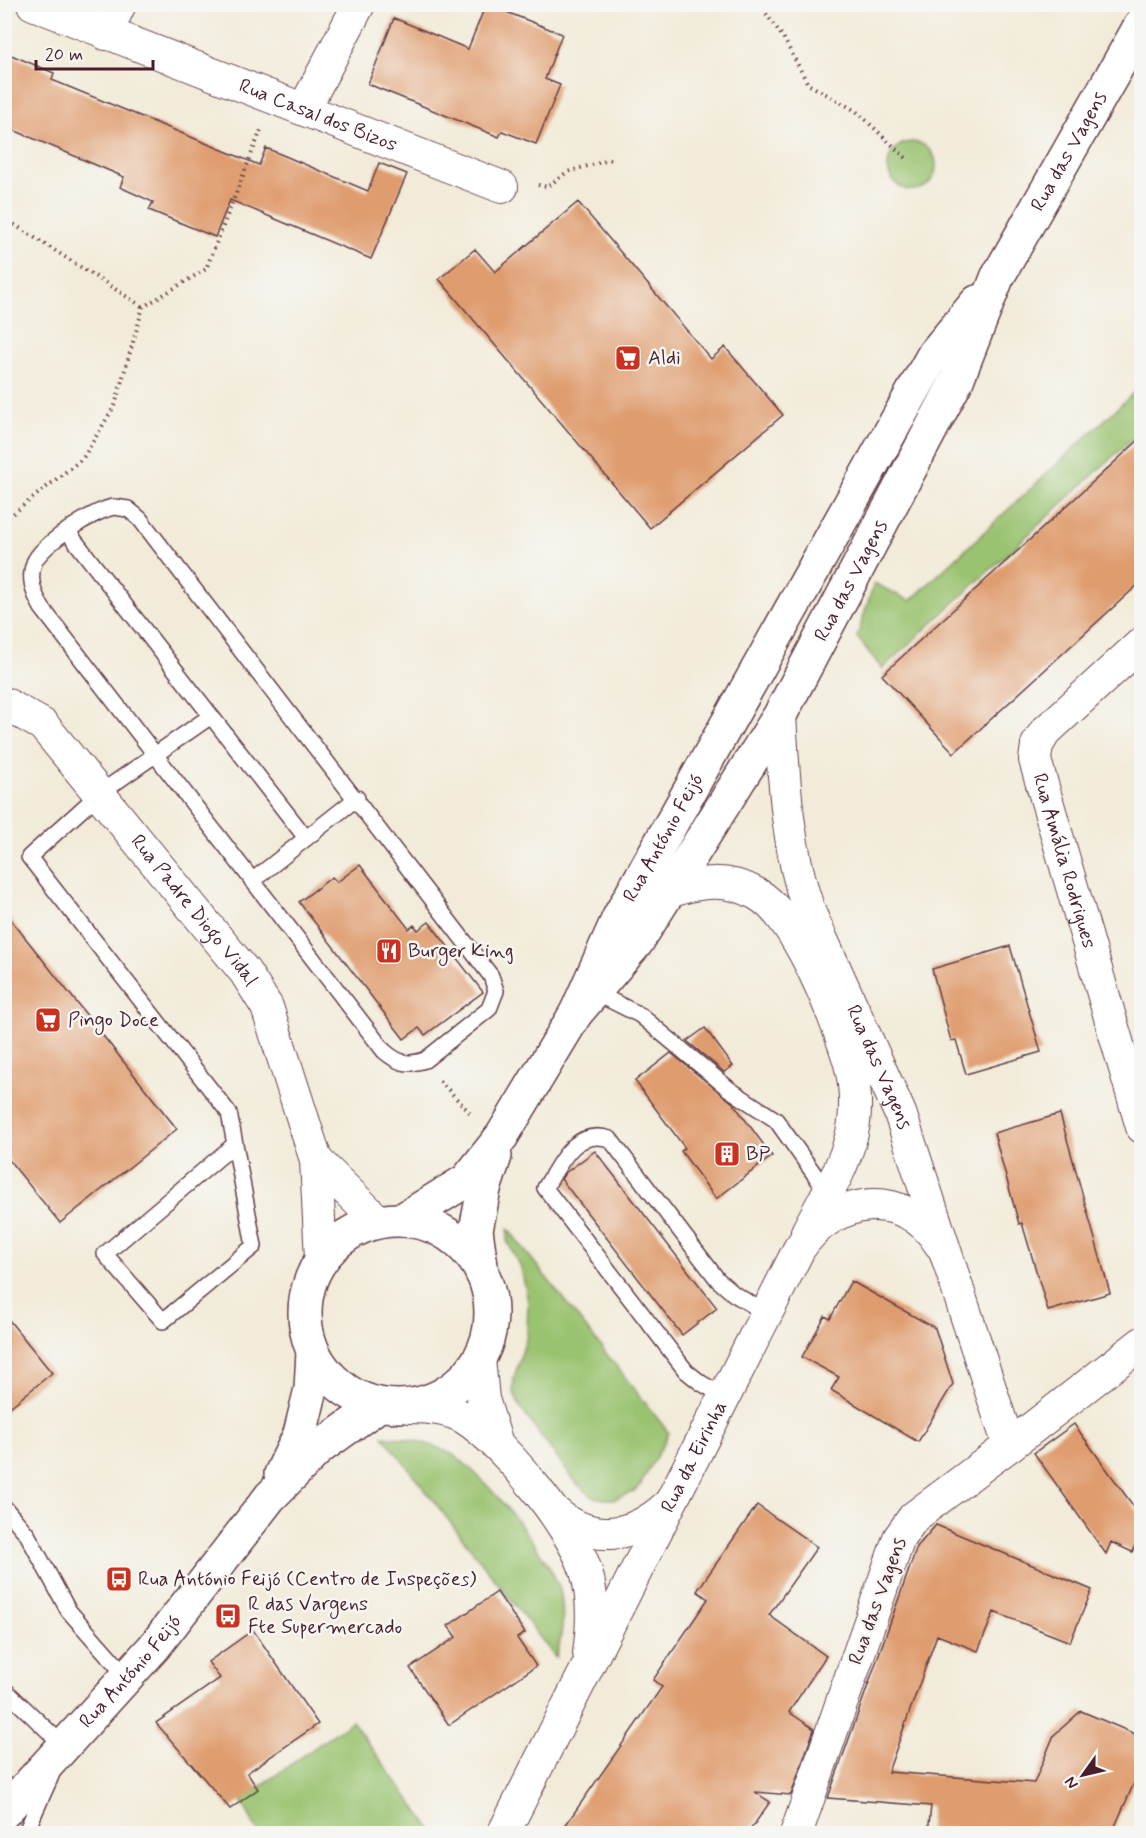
<svg xmlns="http://www.w3.org/2000/svg" width="1146" height="1838" font-family="Mynerve,sans-serif">
<style>
.green{fill:#9ac36f;stroke:#72714d;stroke-width:1.5}
.building{fill:#df9c6e}
.lines{fill:none;stroke-linecap:round;stroke-linejoin:round}
.lane-casing{stroke:#633e45;stroke-width:18}
.street-casing{stroke:#633e45;stroke-width:34}
.secondary-casing{stroke:#633e45;stroke-width:36}
.path{stroke:#633e45;stroke-width:4;stroke-dasharray:1.5 4.5;stroke-linecap:butt}
.lane{stroke:#fff;stroke-width:15}
.street{stroke:#fff;stroke-width:32}
.secondary{stroke:#fff;stroke-width:33}
.labels{text-anchor:middle;dominant-baseline:central;stroke-width:5;stroke-linejoin:round;paint-order:stroke}
.street-label{font-size:20px;fill:#4a1f2b;stroke:#f6f6f2}
.poi-label{font-size:20px;fill:#4a1f2b;stroke:#f6f6f2;text-anchor:start}
</style>
<rect width="100%" height="100%" fill="#f6f6f2"/>
<filter id="ink" filterUnits="userSpaceOnUse"><feTurbulence type="fractalNoise" baseFrequency=".0167" numOctaves="2"/><feDisplacementMap in="SourceGraphic" scale="12" xChannelSelector="R" yChannelSelector="G"/><feConvolveMatrix kernelMatrix="1 2 1 2 8 2 1 2 1" color-interpolation-filters="sRGB"/></filter>
<filter id="wash" filterUnits="userSpaceOnUse"><feTurbulence type="fractalNoise" baseFrequency=".008" numOctaves="4" result="noise"/><feDisplacementMap in="SourceGraphic" scale="24" xChannelSelector="R" yChannelSelector="G"/><feGaussianBlur stdDeviation="1.35" result="paint"/><feColorMatrix in="noise" values="0 0 0 0 0 0 0 0 0 0 0 0 0 0 0 0 0 1.4 0 .05"/><feComposite in="paint" operator="in"/></filter>
<g filter="url(#wash)">
<rect width="100%" height="100%" fill="#f2ebd9"/>
<path class="green" d="M888 166a24 24 0 1 1 48 0a24 24 0 1 1-48 0Z
M1141 386V431L882 669 857 637 874 583 910 601Z
M508 1229 669 1433 641 1484 633 1492 614 1499H603L593 1497 576 1483 521 1409 513 1391 514 1378 527 1336 528 1301 521 1268 507 1241Z
M383 1436C407 1438 432 1443 453 1455 483 1473 550 1557 560 1590 565 1612 562 1637 556 1658Z
M352 1721 434 1833H259L241 1800Z"/>
<g id="blocks">
<path class="building" d="M486 4 562 34 545 79 560 85 536 144 502 131 499 137 368 84 394 18 468 49Z
M4 52 54 73 52 80 259 165 266 148 368 191 379 163 407 174 371 259 230 200 215 237 149 210 153 202 120 187 124 177 4 126Z
M578 202 711 359 725 347 783 415 650 528 439 279 475 249 495 272Z
M1142 437V581L954 753 882 675Z
M360 865 409 929 414 925 418 930 429 922 483 992 425 1035 419 1028 404 1039 299 902 332 877 337 882Z
M4 911 177 1129 60 1223 4 1154Z
M1010 946 1041 1052 966 1074 956 1040 951 1041 932 969Z
M705 1028 733 1066 724 1072 687 1041Z
M671 1053 733 1103 772 1156 716 1199 681 1151 685 1148 635 1081Z
M1060 1114 1110 1293 1048 1311 1022 1223 1019 1224 994 1133Z
M595 1151 717 1308 682 1335 561 1179 565 1173Z
M851 1281 935 1328 953 1384 918 1442 831 1390 839 1377 802 1357 825 1316 830 1319Z
M4 1314 52 1373 4 1412Z
M1074 1424 1142 1518V1530L1132 1552 1111 1542 1106 1554 1034 1453Z
M757 1505 817 1547 769 1615 826 1656 789 1712 814 1729 791 1795 755 1792 770 1802 748 1833H560L662 1687 653 1680 708 1599 697 1591Z
M936 1525 1092 1590 1070 1642 994 1612 978 1651 937 1635 888 1772 1034 1783 1054 1735 1081 1711 1142 1737V1765L1112 1833H928L931 1806 828 1798 917 1547Z
M497 1592 525 1633 517 1638 536 1666 449 1725 410 1668 456 1637 448 1626Z
M253 1630 318 1724 247 1773 258 1789 230 1809 156 1723 220 1678 208 1662Z"/>
</g>
</g>
<g filter="url(#ink)">
<use href="#blocks" fill-opacity="0" stroke="#633e45" stroke-width="1.5"/>
<g class="lines">
<defs>
<path id="lane" d="M114 507 128 509 140 519 491 976 496 991 489 1009 425 1060C407 1066 398 1063 384 1051L42 608C34 594 28 579 34 563 41 544 95 510 114 507Z
M68 532 306 838
M211 716 100 793 29 857 229 1113 235 1144 105 1254 163 1321 254 1246 235 1144
M252 881 357 798
M594 992 640 1015 729 1089 776 1120 827 1192
M724 1396 701 1383 686 1371 545 1188C561 1162 575 1128 610 1139L718 1280 734 1294 766 1313
M4 1507 27 1534 68 1610 127 1677
M4 1689 65 1747 64 1749
M25 1834 51 1776"/>
<g id="street">
<path id="s1" d="M33 4 502 187"/>
<path d="M106 34 120 4"/>
<path d="M304 109 359 4"/>
<path id="s2" d="M1142 643 1045 732 1037 745 1035 760 1142 1127"/>
<path id="s3" d="M4 703 43 725 245 972 267 1007 316 1160 321 1259"/>
<path id="s4" d="M780 715C784 782 787 848 809 911L900 1113 1009 1446 914 1517 899 1538 796 1834"/>
<path d="M669 892C700 881 728 878 757 894 796 915 838 1021 850 1064 855 1082 856 1104 854 1123 848 1162 825 1197 807 1232"/>
<path d="M316 1160 379 1222"/>
<path d="M479 1359 483 1399 497 1444"/>
<path d="M409 1407C426 1407 451 1409 466 1419 505 1444 572 1527 586 1571 594 1598 593 1625 589 1653"/>
<path d="M1009 1446 1142 1343"/>
<path d="M556 1513C593 1544 634 1537 667 1506"/>
<path id="s5" d="M503 1834 799 1249C833 1197 904 1186 940 1244"/>
</g>
<g id="secondary">
<path id="s6" d="M576 1013 637 942 780 715 957 380 997 278 1142 23"/>
<circle cx="398" cy="1313" r="93"/>
<path id="s7" d="M402 1220 467 1180 502 1136 576 1013 619 917 934 354 977 302"/>
<path d="M482 1273 476 1230 484 1189 495 1156"/>
<path d="M281 1474 300 1434 311 1389 313 1352"/>
<path id="s8" d="M4 1812 154 1647 270 1497 319 1448 379 1405"/>
</g>
</defs>
<use href="#lane" class="lane-casing"/>
<use href="#street" class="street-casing"/>
<use href="#secondary" class="secondary-casing"/>
<path class="path" d="M759 4 783 37 808 84 856 111 906 158
M538 185 547 187 567 172 612 159
M4 218 143 307
M4 521 83 458 115 405 143 307 206 269 261 130
M440 1081 472 1115"/>
<use href="#lane" class="lane"/>
<use href="#street" class="street"/>
<use href="#secondary" class="secondary"/>
</g>
</g>
<defs>
<symbol id="supermarket-square" viewBox="-11 -11 22 22"><rect x="-9" y="-9" width="18" height="18" rx="4" fill="#c8321e" stroke="#f6f6f2"/><path d="M-6-5.5h2.5l.6 2H6L4.5 2H-2.5L-4.4-4H-6ZM-1.5 3.2a1.3 1.3 0 1 0 .1 0ZM3 3.2a1.3 1.3 0 1 0 .1 0Z" fill="#fff"/></symbol>
<symbol id="restaurant-square" viewBox="-11 -11 22 22"><rect x="-9" y="-9" width="18" height="18" rx="4" fill="#c8321e" stroke="#f6f6f2"/><path d="M-5-6h1v4h1v-4h1v4h1v-4h1v5L-1.5 .5V6h-2V.5L-5-1ZM5-6V6H3V1.5H1.5Q1.5-4 5-6Z" fill="#fff"/></symbol>
<symbol id="building-square" viewBox="-11 -11 22 22"><rect x="-9" y="-9" width="18" height="18" rx="4" fill="#c8321e" stroke="#f6f6f2"/><path d="M-4-6H4V6H1V3H-1V6H-4ZM-2.5-4.3h1.7v1.8h-1.7ZM.8-4.3h1.7v1.8H.8ZM-2.5-1h1.7V.8h-1.7ZM.8-1h1.7V.8H.8Z" fill="#fff"/></symbol>
<symbol id="bus-square" viewBox="-11 -11 22 22"><rect x="-9" y="-9" width="18" height="18" rx="4" fill="#c8321e" stroke="#f6f6f2"/><path d="M-5-6H5V4H4V6H2V4H-2V6H-4V4H-5ZM-3.5-4V0h7V-4ZM-3.5 1.2v1.5H-2V1.2ZM2 1.2v1.5H3.5V1.2Z" fill="#fff"/></symbol>
</defs>
<g fill-rule="evenodd">
<use href="#supermarket-square" x="613" y="343" width="30" height="30"/>
<use href="#restaurant-square" x="374" y="936" width="30" height="30"/>
<use href="#supermarket-square" x="33" y="1005" width="30" height="30"/>
<use href="#building-square" x="712" y="1139" width="30" height="30"/>
<use href="#bus-square" x="104" y="1564" width="30" height="30"/>
<use href="#bus-square" x="213" y="1601" width="30" height="30"/>
</g>
<g class="labels">
<g class="street-label">
<text stroke="none"><textPath href="#s1" startOffset="306">Rua Casal dos Bizos</textPath></text>
<text stroke="none"><textPath href="#s6" startOffset="996">Rua das Vagens</textPath></text>
<text stroke="none"><textPath href="#s6" startOffset="514">Rua das Vagens</textPath></text>
<text stroke="none"><textPath href="#s7" startOffset="472">Rua António Feijó</textPath></text>
<text stroke="none"><textPath href="#s2" startOffset="267">Rua Amália Rodrigues</textPath></text>
<text stroke="none"><textPath href="#s3" startOffset="284">Rua Padre Diogo Vidal</textPath></text>
<text stroke="none"><textPath href="#s4" startOffset="370">Rua das Vagens</textPath></text>
<text stroke="none"><textPath href="#s5" startOffset="423">Rua da Eirinha</textPath></text>
<text transform="translate(878 1601) rotate(-70)">Rua das Vagens</text>
<text stroke="none"><textPath href="#s8" startOffset="189">Rua António Feijó</textPath></text>
</g>
<g class="poi-label">
<text x="648" y="358">Aldi</text>
<text x="408" y="951">Burger King</text>
<text x="68" y="1020">Pingo Doce</text>
<text x="746" y="1154">BP</text>
<text x="138" y="1579">Rua António Feijó (Centro de Inspeções)</text>
<text x="248" y="1604">R das Vargens<tspan x="248" dy="23">Fte Supermercado</tspan></text>
</g>
</g>
<rect width="1146" height="1838" fill="none" stroke="#f6f6f2" stroke-width="24"/>
<g transform="translate(1083 1775) rotate(236)" stroke="#f6f6f2" stroke-width="4.5" paint-order="stroke">
<path d="M0-4.5L10 22L0 15L-10 22Z" fill="#4a1f2b"/>
<text y="-9" font-size="16" font-weight="bold" text-anchor="middle" fill="#4a1f2b">N</text>
</g>
<path d="M36 60v9h117v-9" fill="none" stroke="#4a1f2b" stroke-width="3"/>
<text x="45" y="60" font-size="18" fill="#4a1f2b" stroke="#f6f6f2" stroke-width="4.5" paint-order="stroke">20 m</text>
</svg>
